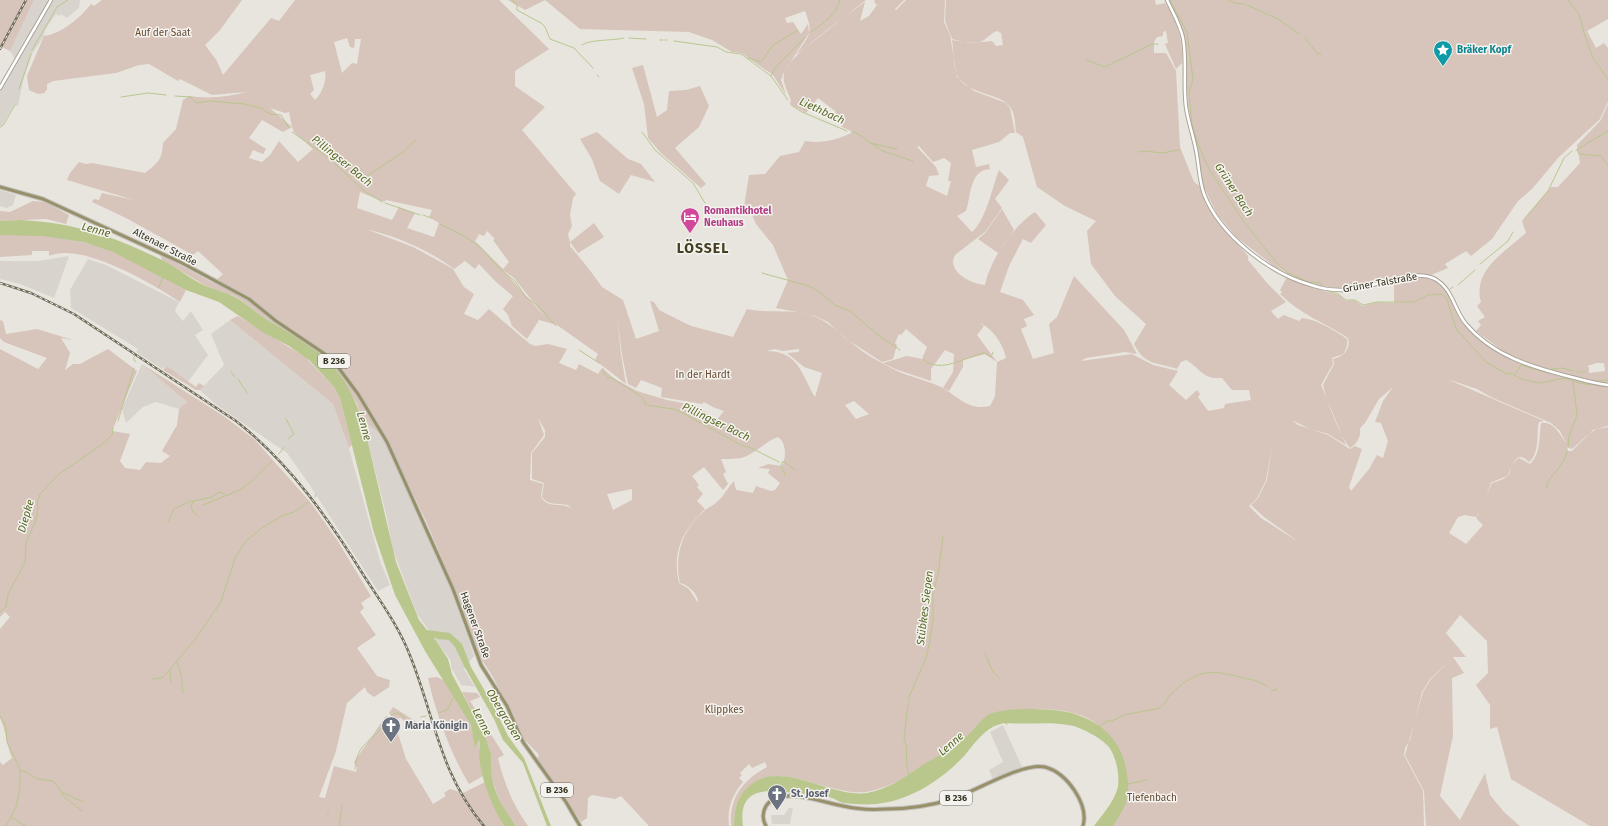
<svg xmlns="http://www.w3.org/2000/svg" width="1608" height="826" font-family="'Fira Sans',sans-serif">
<style>
.built{fill:#d8d4cd}
.green{fill:#d7c4ba;fill-rule:evenodd}
.water{fill:#b9c78d}
.lines{fill:none;stroke-linecap:round;stroke-linejoin:round}
.stream{stroke:#b9c78d;stroke-width:1}
.secondary-casing{stroke:#a9a497;stroke-width:4.5}
.primary-casing{stroke:#c3c2bd;stroke-width:5}
.secondary{stroke:#fff;stroke-width:2.5}
.primary{stroke:#989069;stroke-width:3}
.rail-casing{stroke:#726e5c;stroke-width:2.5}
.rail{stroke:#f5f3ef;stroke-width:1;stroke-dasharray:3;stroke-linecap:butt}
.labels{text-anchor:middle;dominant-baseline:central;stroke-width:3;stroke-linejoin:round;paint-order:stroke}
.shield{fill:#f5f3ef;stroke:#6f6c60;stroke-width:1}
.shield-label{font-size:9px;font-weight:bold;fill:#363222}
.park-label{font-size:10px;fill:#674b32;stroke:#f5f3ef}
.culture-label{font-size:10px;font-weight:bold;fill:#0d838f;stroke:#f5f3ef;text-anchor:start}
.hotel-label{font-size:10px;font-weight:bold;fill:#b23c85;stroke:#f5f3ef;text-anchor:start}
.street-label{font-size:10px;fill:#363222;stroke:#f5f3ef}
.worship-label{font-size:10px;font-weight:bold;fill:#5b616d;stroke:#f5f3ef;text-anchor:start}
.water-label{font-size:11px;font-style:italic;fill:#586925;stroke:#f5f3ef}
.district-label{font-size:14px;font-weight:bold;letter-spacing:1px;fill:#453f21;stroke:#f5f3ef}
</style>
<rect width="100%" height="100%" fill="#e8e5df"/>
<path class="built" d="M34 0H80L79 8 67 18 61 14 59 16 56 14 45 30 44 36 32 54 24 77 18 106 14 105 0 129V86L15 59 10 51Z
M0 190 16 195 13 205 7 208 0 206Z
M69 256 54 298 20 284 0 279V261H38Z
M88 259 106 265 179 302 175 311 183 321 191 311 203 330 195 335 208 355 190 379 187 382 167 366 162 369 136 352 138 349 71 308 70 290Z
M230 320 333 404 349 448 380 561 390 585 378 591 309 484 287 453 215 404 200 390 224 365 211 334Z
M142 364 187 402 179 409 156 402 143 407 126 423 122 409Z
M363 421 380 434 392 455 456 600 474 656 464 669 475 687 461 685 451 667V661L417 614 393 550 387 518Z
M1003 725 1023 769 994 782 989 770 1003 762 990 732Z
M789 808H793L790 824H772L771 815H784Z"/>
<path class="green" d="M0 0H34L10 51 0 46Z
M102 0H242L220 30 205 45 217 61 223 75 271 18 279 21 295 0H499L549 49 515 71V86L545 107 522 130 576 194 573 198 570 215 572 226 568 234 570 242 594 223 604 237 578 253 570 242V246L589 269 602 287 623 300 636 339 659 331 650 301 654 302 659 310 691 326 733 337 747 309C768 314 793 308 814 316 835 325 851 345 871 357 879 361 887 366 895 370 910 377 926 380 941 387 959 397 968 411 990 406L995 396 997 362 985 354 963 360V367L949 391 943 388 953 372 954 354 945 350 931 369V381L895 369 883 363 907 356 922 359 927 347 906 329 901 335 899 334 895 343 897 345 893 359 882 362 845 338 828 322 813 315 776 308 788 280 773 245 756 224 748 206 744 207 749 175 765 174 780 156 799 152 805 141C822 144 836 140 851 133V131L842 127 835 111 818 98 806 113 790 104 791 100C788 92 782 82 784 74 788 55 848 15 865 2L860 21 869 16 877 5 874 2 875 0H904L895 9 896 10 906 0H945L944 22 950 35 957 77 974 91 1006 103 1010 108 1015 133H1010L999 142 972 150 976 167 989 164 990 169C969 170 971 197 966 211L957 216 972 232C986 220 992 188 999 170L1009 180 995 199 1002 208 986 231 955 255C946 272 972 284 985 285 990 260 1013 226 1035 212L1046 225 1031 243 1023 239 1009 266 1000 292 1023 300 1034 315 1024 319 1027 326 1021 329 1033 359 1054 353 1049 324 1057 317 1074 276 1124 330 1137 354 1125 352 1086 358 1081 361 1132 354 1153 365 1178 371 1169 385 1186 400 1197 390 1200 394 1198 397 1208 411 1224 408 1225 404 1251 400 1249 390H1232L1222 378C1201 379 1203 370 1186 360L1181 362 1177 369C1157 362 1145 366 1134 344L1146 324 1115 296 1091 264 1087 231 1096 221 1065 206 1037 187 1023 137 1016 132C1015 124 1015 115 1011 108 1002 93 969 95 958 77 953 68 954 51 952 40 966 43 978 43 992 41L996 46 1003 45 1001 33 997 31C991 33 989 37 984 40 975 46 961 41 952 39L945 21 946 0H1155L1156 5 1165 3C1178 21 1183 41 1182 63L1176 69 1165 44 1168 43 1166 31 1163 32V36L1157 37 1154 42V53H1166L1176 71 1180 147 1194 182 1201 187 1215 217 1248 256V260L1267 283 1286 302 1271 311 1278 319 1284 315 1299 321 1302 318C1318 320 1334 330 1347 339 1348 344 1346 350 1343 354L1332 358 1333 364 1321 385 1346 445 1328 434 1310 429 1292 420 1298 425 1328 435 1350 449 1355 446 1362 449 1349 487 1351 491 1369 469 1377 455 1383 458 1388 441 1381 423 1375 422 1383 401 1409 365 1393 387 1379 399 1365 423 1360 428C1361 436 1358 443 1350 448 1340 436 1326 400 1323 385L1334 364 1333 359C1344 356 1351 349 1348 338 1325 323 1300 314 1280 294L1282 292 1280 290 1287 277 1314 288 1339 295 1346 301 1354 300 1363 306 1378 302 1394 303V281C1407 279 1422 274 1435 281 1452 290 1453 312 1465 326 1471 332 1479 337 1486 343 1517 367 1540 369 1576 379 1587 382 1596 385 1608 386V426C1588 430 1586 438 1572 449L1567 447 1568 451H1572L1593 430 1608 427V826H1590L1511 779 1497 727 1490 729V705L1476 685 1488 673 1487 641 1460 615 1446 633 1466 657H1453L1464 673 1452 678 1453 736 1440 796 1460 820 1485 773 1490 795 1504 812 1520 826H1426L1424 791 1405 755 1423 692 1431 679 1453 657 1430 679 1422 692 1410 740 1405 748 1404 755 1423 791 1424 826H1110L1127 779C1121 767 1106 735 1098 726 1079 706 1030 708 1005 711 1001 712 996 712 993 713 981 719 974 731 964 739 952 748 939 756 926 764 907 775 897 784 875 790 836 803 780 755 748 788 736 798 734 811 734 826H731C729 797 743 780 767 767L765 762 752 768 749 764 740 773 742 775 739 778 743 782C732 795 727 808 729 826H649L621 796 615 799 592 795 588 798 587 818 581 822 537 759 539 755 526 741 525 742 493 677 480 657 460 601 427 523 387 439 363 421 357 404 337 371 328 361 306 343 263 317 241 300 232 295 208 287 162 260 160 254 213 283 223 274 198 251 193 255 126 218 92 202 94 199 99 200 102 193 134 200 67 180 70 173 79 162 86 164 92 163 145 173C158 163 162 160 163 143L176 129 183 100 189 96C208 99 228 97 246 92L212 95 180 79 178 81 149 64 139 65 116 73 53 81 47 84V90L45 91V93L38 94 29 90 27 76 44 36C61 34 80 18 91 4L94 6ZM347 38 350 47 354 48 355 39H361L357 64 352 63 342 73 334 42ZM325 71C327 81 322 93 315 100L310 94 314 90 310 75ZM270 108 285 113 289 112 292 127ZM262 120 283 132 292 127 294 132 313 149 298 162 279 141 270 155 262 162 249 158 253 150 263 154 266 149 249 138ZM919 146 933 162 944 158 951 163 948 181H951L947 196 926 186 929 176 939 175 936 167 917 147ZM360 192 384 202 386 200 432 210 429 217 439 223 434 237 407 228 415 213 399 207 392 220 357 208ZM366 229C396 236 429 250 454 269L465 261 475 269 479 264 496 282 513 296 503 309 508 315 512 326 527 339 539 320 557 325 598 354 595 360 626 384 621 355 617 315 622 355 628 384 636 388 641 380 662 388 661 397 702 404 704 402 715 408 724 411 716 421 698 406 667 400 637 391 615 379 602 368 598 374 579 364 576 370 559 363 567 349 548 344 535 346 530 344 489 309 478 320 464 314 474 294 464 287 453 269 448 266 413 247ZM487 231 495 239 493 240 509 262 503 269 475 241 479 235 475 233 484 236ZM504 271 514 278 546 318ZM980 323C992 328 1004 345 1006 358L997 362 977 335 984 326ZM775 349 783 351 799 349V352L787 353 804 367 822 373 815 397C801 374 799 351 766 351ZM1416 362 1447 379 1477 389 1491 397 1551 423 1560 431 1566 443C1560 435 1554 421 1541 423 1539 437 1541 454 1530 464L1519 458C1504 468 1519 476 1492 483L1486 497 1491 483 1485 485 1507 476C1513 467 1515 448 1529 462 1539 455 1537 436 1538 425L1539 422 1544 421 1447 379ZM854 401 869 414 856 419 845 405ZM538 418 545 430V437L532 453V479L544 483 542 497C548 506 558 503 568 505L572 509C562 501 546 510 541 496L543 484 530 480 531 453 544 435ZM778 437C787 443 786 458 782 466L768 464 758 468 770 469 768 473 780 483 775 490 771 491 756 486 753 493 736 490 734 481C728 487 724 496 717 502 713 506 708 507 704 511 682 530 674 555 680 583 689 585 699 595 698 603L689 589 679 583C672 552 682 531 705 509L697 501 703 494 697 487 699 485 692 476 704 467 723 490 728 484 723 474 726 472 721 459C727 459 735 459 741 458 755 454 764 442 778 437ZM1272 446 1267 480 1258 498 1251 505 1264 517 1300 543 1261 518 1249 506 1257 498 1266 480ZM632 489V500L613 510 607 494ZM1480 512 1476 518 1483 525 1466 544 1449 533 1458 517 1465 515 1476 517Z
M508 0H866L796 55C809 35 814 34 805 11L785 18 787 23 793 22 801 34 808 24 809 33 783 74 781 80 786 95 773 75 741 53 732 52 712 40 689 32 580 29 545 0 525 10Z
M1169 0H1608V19L1587 31 1596 48 1604 43 1608 48V102L1600 119 1558 158 1532 189 1518 201 1492 239 1471 256 1466 251 1445 264 1448 268 1431 275 1413 274 1363 285 1337 288 1321 286 1304 281 1274 266 1236 237 1217 214 1204 188 1188 106 1184 37 1180 23Z
M643 65 657 117 667 110 669 91 686 90 700 86 709 106 699 127 675 148 706 184 701 188 661 153 648 138 644 104 632 68Z
M1608 104V384L1541 368 1511 357 1476 331 1481 325 1478 321 1485 317 1477 306 1481 302C1472 270 1505 252 1526 233L1522 221 1551 187H1558L1580 163 1577 145 1601 120ZM1597 363H1604L1605 371 1589 373V367L1587 366Z
M597 132 628 159 641 164 655 182 631 175 619 194 600 181 592 159 580 139Z
M33 201 45 202 69 215 66 224 46 219 0 221V211L10 212Z
M1002 209 1014 230 998 253 978 239 986 232Z
M0 235C27 234 56 235 83 242 117 250 155 272 186 290L180 302C153 284 80 241 49 256V251H32V255L0 257Z
M238 316 305 357 334 387 340 398 352 445 349 448 333 404 230 320Z
M0 320 3 321 6 334 37 329 73 340 61 338 70 353 65 370 73 364H80L108 349 137 371 112 431 130 434 120 461 125 468 140 470 146 462 161 463 170 456 162 451 177 425 179 409 187 402 142 364 225 417 255 440 311 503 337 540 371 596 361 603 364 608 360 612 376 635 357 648 377 676 390 680 389 687 374 697 367 692 365 687 347 703 336 751 319 797 325 798 334 766 356 772 357 768 354 762 386 716 395 724 406 759 433 804 446 796 444 793 450 789 463 793 485 782 495 809 504 826H0V762L3 765 12 758C6 744 6 730 0 718V629L10 617 5 612 0 617V349L38 369 47 358 4 342 0 338Z
M167 366 196 387 199 383 204 386 200 390H196L163 370Z
M437 677 445 681 471 725 476 747 479 740 480 741 479 753 483 776 469 784C451 755 435 711 428 678Z
M462 692 477 693 480 697 470 701 504 755 498 758C504 783 513 805 528 826H516L499 800 492 778 491 754 486 738Z
M393 707 420 724 410 727 401 718 394 719 389 713Z"/>
<path class="water" d="M21 220C75 223 112 236 160 259 177 267 191 280 208 287 216 290 225 292 233 296 244 301 253 310 263 317 285 331 310 343 328 361 345 377 355 400 363 421L396 562 419 620 427 630 450 633 462 644 471 667 493 705 508 736 524 758 551 826H547L523 763 503 740 494 719 464 666 455 647 449 640 437 639 436 637 433 640 435 639 448 659 452 674 486 738 491 754 492 778 495 789 499 800 516 826H504C492 807 480 777 479 754 479 750 480 746 480 741L479 740 475 748 471 725 425 651 395 595 374 533 340 398 334 387 310 361 289 346 264 333 219 302 186 290 113 252 84 242 43 236 0 235V221Z
M1021 709C1037 709 1056 709 1072 713 1104 723 1123 742 1127 775 1129 785 1129 795 1125 805 1122 812 1117 819 1113 826H1094C1102 815 1113 803 1117 790 1121 778 1116 755 1108 746 1101 738 1079 726 1068 725 1048 721 1028 725 1007 723L1008 725 1004 723C985 727 976 742 965 755 943 779 910 801 876 804 866 805 853 804 843 803 839 802 835 799 832 798 822 795 811 795 802 794 773 790 737 783 743 826H734C734 811 736 798 748 787 779 757 830 798 867 793 890 789 907 775 926 763 939 756 952 748 964 738 973 732 979 721 988 715 997 710 1011 710 1021 709Z"/>
<g class="lines">
<path class="stream" d="M513 0V2L517 4V10L541 23 545 27 550 39 574 48 593 68
M1170 0 1187 32 1193 79 1189 93 1192 124 1198 144 1209 169 1244 222 1277 263 1288 273 1309 282 1320 283 1322 286
M1228 0 1235 3 1244 4
M1568 0 1579 14 1584 33 1593 58 1608 79
M1247 5 1278 19 1299 34
M811 32C824 23 835 16 840 0
M629 38 646 39
M1305 38 1318 54H1321
M660 40H663
M665 40H667
M674 41 717 47 726 52 741 54 771 76 788 100
M582 45C591 39 611 41 624 38
M32 50 57 7 68 0
M748 58 761 62 773 45 797 31
M1086 60 1105 67 1152 44H1158
M597 75 599 77
M771 76 775 68 805 37
M19 89 31 54
M175 96 191 97 196 103 210 101 245 104 261 108 270 114 281 115 289 128
M121 97 148 93 166 95
M791 105 802 112 847 131
M1 127 4 124 15 105
M292 132 328 157 363 190 382 202
M642 132 655 150 693 183 705 203
M853 132 858 134 883 151 913 161
M870 143 897 149
M1576 150 1608 131
M1577 150 1579 154 1601 156 1608 166
M1138 152 1145 151 1162 153 1179 150
M361 180 403 152 416 140
M385 203 420 215
M423 215 431 218
M1525 218 1548 191 1564 158 1572 151
M440 224 466 237 480 247 502 271 515 281 525 296 540 308 556 326
M1480 264 1508 241 1513 232
M762 273 809 286 818 291 835 305 850 311 878 335 900 350
M1458 285 1475 270
M159 287 163 277
M1450 289 1453 287
M1328 291 1338 294 1346 300H1355L1363 305 1377 302H1414L1428 295 1441 294 1447 299 1456 329 1486 362 1507 374 1511 373 1521 379 1539 383 1565 378 1579 383 1591 385
M579 350 599 363
M134 356V360L136 362
M924 360C940 374 966 357 984 353L991 357 993 352
M603 369 605 375
M1552 369 1562 368 1573 371
M231 372 235 377
M1576 372H1586
M1515 374 1521 365 1548 373
M607 377 614 379 626 387
M238 379 243 387
M1596 381 1608 380
M244 388 247 393
M628 388 643 398 646 405 673 409 681 412 741 445 751 448 779 462
M286 419 294 434 288 439
M118 421 134 368
M1568 447 1569 437 1577 415 1573 381
M279 454 284 447
M785 475 781 465 783 461 795 470
M1547 488V483C1553 473 1565 464 1567 451
M315 497 316 494
M203 505 240 490 252 481 272 461
M197 515 193 512 191 506 194 501 212 497 219 492 225 494
M168 522 174 509 191 501H194
M0 612 6 607 8 594 25 562 26 543 36 520 38 507 37 503 40 494 59 474 104 443 112 435 113 428
M985 654 993 672 1000 679
M177 663 181 674 183 693
M170 670 171 682
M152 679 162 678 167 673 196 638 221 602 235 558 246 541 262 528 282 516 294 512 308 502
M1271 691 1277 689
M909 702V697L926 658 929 645 933 620V594L938 574 943 537
M908 705 904 740C909 747 904 763 909 774
M439 713 448 709 454 696
M391 715 397 713 402 715 408 722H414
M0 716 6 727 7 742 20 769V788L16 807 6 826
M421 717 426 716
M1099 727 1107 721H1112L1124 715 1160 708C1165 704 1167 697 1172 693 1197 670 1208 669 1240 677 1251 680 1259 680 1268 687
M355 769C357 747 365 745 379 731 383 727 382 724 388 719
M21 771H24L38 779 53 781 59 788 64 797 82 811
M1128 784 1147 780
M62 792 83 802
M327 815 329 813
M11 817 26 826
M339 826 342 806"/>
<defs>
<path id="secondary" d="M1167 0C1173 13 1180 24 1183 38 1187 60 1183 84 1186 107 1188 121 1193 135 1196 150 1199 165 1199 180 1204 194 1220 235 1269 273 1311 285 1325 290 1340 291 1355 289 1377 286 1414 268 1435 279 1453 289 1454 310 1466 324 1493 356 1532 367 1571 377 1583 380 1596 384 1608 385
M0 88 51 0"/>
<path id="primary" d="M0 187 43 199 182 263 249 299 276 321 325 354 335 363 358 394 387 442 453 589 481 665 507 706 523 742 566 802 580 826
M766 826C762 819 762 813 766 806 779 785 824 803 843 806 856 809 872 810 886 809 906 809 929 806 949 800 973 793 1022 762 1045 767 1067 773 1089 804 1083 826"/>
</defs>
<use href="#secondary" class="secondary-casing"/>
<use href="#primary" class="primary-casing"/>
<use href="#secondary" class="secondary"/>
<use href="#primary" class="primary"/>
<defs>
<path id="rail" d="M0 49 26 0
M0 283 31 293 74 314 236 421C291 464 330 521 366 579 383 605 400 629 411 658 435 719 440 774 484 826"/>
</defs>
<use href="#rail" class="rail-casing"/>
<use href="#rail" class="rail"/>
</g>
<defs>
<symbol id="sight-pin" viewBox="-11 -11 22 30"><path d="M0 17L-7.5 6A9.5 9.5 0 1 1 7.5 6Z" fill="#0f9aa8" stroke="#f5f3ef"/><path d="M0-6L1.8-2.2L6-1.7L2.9 1.2L3.7 5.4L0 3.3L-3.7 5.4L-2.9 1.2L-6-1.7L-1.8-2.2Z" fill="#fff"/></symbol>
<symbol id="hotel-pin" viewBox="-11 -11 22 30"><path d="M0 17L-7.5 6A9.5 9.5 0 1 1 7.5 6Z" fill="#d1479c" stroke="#f5f3ef"/><path d="M-6-4.5h1.5V1H6V5H4.5V3h-9V5H-6ZM-4 0a1.8 1.8 0 1 1 3.6 0ZM.5 0V-2.5h3Q6-2.5 6 0Z" fill="#fff"/></symbol>
<symbol id="church-pin" viewBox="-11 -11 22 30"><path d="M0 17L-7.5 6A9.5 9.5 0 1 1 7.5 6Z" fill="#6b7280" stroke="#f5f3ef"/><path d="M-1.2-6h2.4v3.5h3.3v2.4h-3.3V6h-2.4V-.1h-3.3v-2.4h3.3Z" fill="#fff"/></symbol>
</defs>
<g fill-rule="evenodd">
<use href="#sight-pin" x="1432" y="39" width="22" height="30"/>
<use href="#hotel-pin" x="679" y="206" width="22" height="30"/>
<use href="#church-pin" x="380" y="715" width="22" height="30"/>
<use href="#church-pin" x="766" y="783" width="22" height="30"/>
</g>
<g class="labels">
<g class="shield">
<rect x="318" y="354" width="32" height="14" rx="3"/>
<rect x="541" y="783" width="32" height="14" rx="3"/>
<rect x="940" y="791" width="32" height="14" rx="3"/>
</g>
<g class="shield-label">
<text x="334" y="361">B 236</text>
<text x="557" y="790">B 236</text>
<text x="956" y="798">B 236</text>
</g>
<g class="park-label">
<text x="163" y="33">Auf der Saat</text>
<text x="703" y="375">In der Hardt</text>
<text x="724" y="710">Klippkes</text>
<text x="1152" y="798">Tiefenbach</text>
</g>
<g class="culture-label">
<text x="1457" y="50">Bräker Kopf</text>
</g>
<g class="hotel-label">
<text x="704" y="211">Romantikhotel<tspan x="704" dy="12">Neuhaus</tspan></text>
</g>
<g class="street-label">
<text transform="translate(165 247) rotate(27)">Altenaer Straße</text>
<text transform="translate(1380 283) rotate(-10)">Grüner Talstraße</text>
<text transform="translate(475 625) rotate(70)">Hagener Straße</text>
</g>
<g class="worship-label">
<text x="405" y="726">Maria Königin</text>
<text x="791" y="794">St. Josef</text>
</g>
<g class="water-label">
<text transform="translate(822 111) rotate(25)">Liethbach</text>
<text transform="translate(342 161) rotate(39)">Pillingser Bach</text>
<text transform="translate(1234 190) rotate(57)">Grüner Bach</text>
<text transform="translate(96 230) rotate(16)">Lenne</text>
<text transform="translate(716 422) rotate(26)">Pillingser Bach</text>
<text transform="translate(364 426) rotate(75)">Lenne</text>
<text transform="translate(26 516) rotate(-74)">Diepke</text>
<text transform="translate(925 608) rotate(-83)">Stübkes Siepen</text>
<text transform="translate(504 715) rotate(59)">Obergraben</text>
<text transform="translate(482 722) rotate(63)">Lenne</text>
<text transform="translate(951 744) rotate(-41)">Lenne</text>
</g>
<g class="district-label">
<text x="703" y="248">LÖSSEL</text>
</g>
</g>
</svg>
